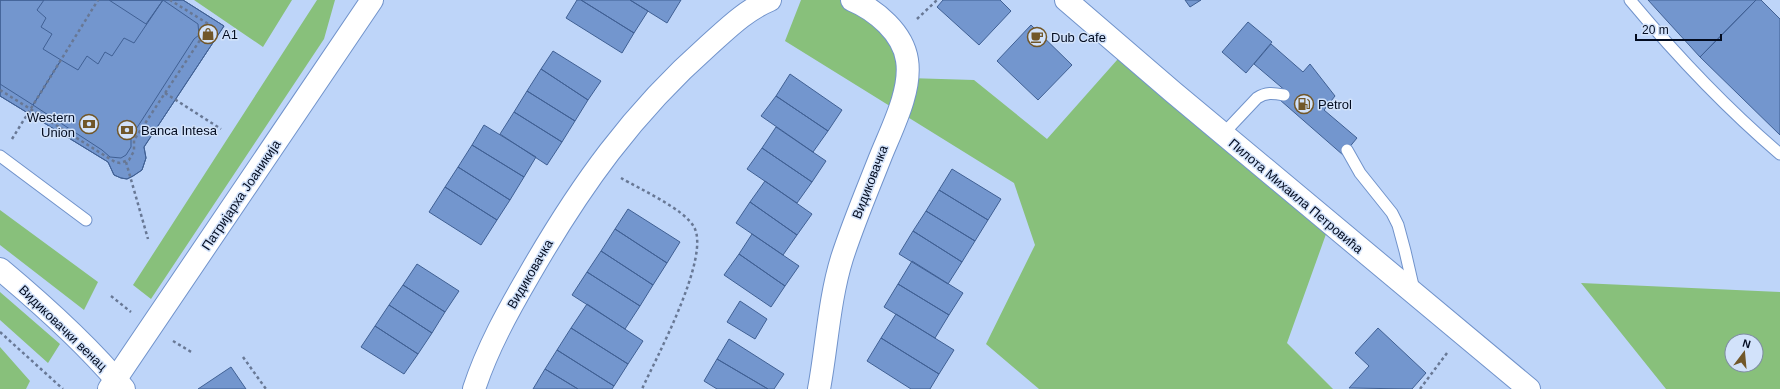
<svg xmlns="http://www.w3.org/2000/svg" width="1780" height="389" font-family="Arial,sans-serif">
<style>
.green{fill:#88c07b;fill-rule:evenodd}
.building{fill:#7396ce;stroke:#406094}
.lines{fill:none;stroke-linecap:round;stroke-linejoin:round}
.service-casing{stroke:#7193cb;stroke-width:13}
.minor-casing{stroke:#7193cb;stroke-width:24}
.secondary-casing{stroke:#7193cb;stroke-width:24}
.path{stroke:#687895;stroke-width:2.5;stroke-dasharray:3 3;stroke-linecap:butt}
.service{stroke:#fff;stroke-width:11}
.minor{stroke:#fff;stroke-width:22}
.secondary{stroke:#fff;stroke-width:22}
.labels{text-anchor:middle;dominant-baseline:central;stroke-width:3;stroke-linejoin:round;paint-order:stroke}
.poi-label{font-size:13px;fill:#030c20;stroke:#d2e2fa;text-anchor:start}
.street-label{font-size:13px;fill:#030c20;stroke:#d2e2fa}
</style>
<rect width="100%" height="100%" fill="#bed5f9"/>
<path class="green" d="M194 0H292L263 47Z
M317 0H335L324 39 151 299 133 285Z
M801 0H852L877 16 908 78 974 80 1047 139 1125 51 1330 223 1287 343 1333 389H1039L986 344 1035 245 1014 183 785 41Z
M0 210 98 282 84 310 0 245Z
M1581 283 1780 292V389H1666ZM1732 341H1756V365H1732Z
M0 292 60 344 48 363 0 320Z
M0 347 30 381 26 389H0Z"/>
<path class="building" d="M0 0H44L37 10 46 18 41 27 52 34 43 49 61 60 33 105 0 84Z
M0 0H183L224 26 144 147 146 158 142 170 133 176 127 179 121 178 114 175 108 162 0 96Z
M0 0H183L224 26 144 147 146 158 142 170 133 176 127 179 121 178 114 175 108 162 0 96Z
M109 0H163L146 24Z
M163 0 198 24 199 35 194 39 131 137V147L126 155 121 158 110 157 102 150 33 105 61 60 78 70 87 56 98 64 105 52 112 56 124 38 134 43Z
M577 0H581L634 33 622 53 566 18Z
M581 0H630L648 11 634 33Z
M630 0H681L667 23Z
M943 0H1000L1011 11 979 45 937 7Z
M1185 0H1201L1190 7Z
M1648 0H1756L1700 57Z
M1756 0H1761L1780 19V135L1700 57Z
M1248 22 1272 42 1246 73 1222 52Z
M1031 25 1072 65 1038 100 997 61Z
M1271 44 1303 72 1310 64 1335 96 1324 110 1357 138 1343 155 1280 100 1287 92 1254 64Z
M553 51 601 81 588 100 541 69Z
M541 69 588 100 575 121 527 91Z
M790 74 842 110 828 131 776 96Z
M527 91 575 121 562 142 514 112Z
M776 96 828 131 813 152 761 116Z
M514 112 562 142 547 165 500 134Z
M484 125 536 157 524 177 472 145Z
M776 127 826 161 812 182 762 148Z
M472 145 524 177 510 200 458 167Z
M762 148 812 182 797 203 747 169Z
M458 167 510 200 497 220 445 187Z
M952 169 1001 199 988 220 939 190Z
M765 181 812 214 797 235 750 202Z
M445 187 497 220 481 245 429 212Z
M939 190 988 220 975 241 926 211Z
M750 202 797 235 783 255 736 223Z
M628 209 680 242 667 263 615 229Z
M926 211 975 241 962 262 913 231Z
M615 229 667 263 653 285 601 251Z
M913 231 962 262 948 284 899 254Z
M752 234 799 266 785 286 739 254Z
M601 251 653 285 640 306 587 272Z
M739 254 785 286 771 307 724 275Z
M912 261 963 293 949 315 898 284Z
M417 264 459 291 445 312 403 285Z
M587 272 640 306 625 329 572 295Z
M898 284 949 315 935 338 884 307Z
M403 285 445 312 432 333 389 305Z
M740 301 767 319 755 339 727 322Z
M587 304 643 341 628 364 571 328Z
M389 305 432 333 418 354 375 326Z
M896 314 954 350 939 374 881 338Z
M375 326 418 354 404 374 361 347Z
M571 328 628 364 614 386 557 350Z
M1378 328 1426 373 1412 389 1349 388 1369 366 1355 353Z
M881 338 939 374 930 389H911L867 361Z
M729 339 784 374 774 389H768L717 359Z
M557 350 614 386 612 389H578L545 369Z
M717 359 768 389H717L704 381Z
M231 367 246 389H198Z
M545 369 578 389H533Z"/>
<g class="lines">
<defs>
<path id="service" d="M1630 0C1676 55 1726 108 1780 154
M1223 134 1257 98C1266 92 1273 93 1284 95
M1347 150 1360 173 1392 213 1398 225 1405 251 1414 290
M0 156 86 220"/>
<path id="minor" d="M0 269C43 305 89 346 124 389
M474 389C487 349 508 311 529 275 580 186 632 113 709 45 728 28 746 10 770 0
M819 389C827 346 829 300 842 258 853 224 867 191 880 158 891 130 912 91 907 60 903 33 876 10 852 0"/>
<path id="secondary" d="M1066 0 1173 92 1529 389
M109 389 372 0"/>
</defs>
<use href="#service" class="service-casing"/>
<use href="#minor" class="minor-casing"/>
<use href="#secondary" class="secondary-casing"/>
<path class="path" d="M917 19 937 0
M0 90 115 162 120 163 129 160 134 151V140L210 25 170 0
M165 93 221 129
M12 139 98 0
M126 162 148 239
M621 178C640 189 684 209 694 227 711 257 656 358 642 389
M111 296 131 312
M0 332 63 389
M173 341 193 353
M243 357 266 389
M1420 389 1447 353"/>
<use href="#service" class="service"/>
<use href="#minor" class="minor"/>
<use href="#secondary" class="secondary"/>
</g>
<defs>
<symbol id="shop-ring" viewBox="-11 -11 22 22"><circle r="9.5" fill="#d2e2fa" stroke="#715729" stroke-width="1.5"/><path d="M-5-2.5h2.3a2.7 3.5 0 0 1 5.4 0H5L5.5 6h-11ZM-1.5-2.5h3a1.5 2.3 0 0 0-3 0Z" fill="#715729"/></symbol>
<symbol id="cafe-ring" viewBox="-11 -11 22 22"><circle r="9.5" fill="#d2e2fa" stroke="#715729" stroke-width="1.5"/><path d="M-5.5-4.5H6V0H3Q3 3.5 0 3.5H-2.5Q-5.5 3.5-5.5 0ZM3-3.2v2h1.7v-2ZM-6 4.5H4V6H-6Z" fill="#715729"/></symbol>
<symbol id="fuel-ring" viewBox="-11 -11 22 22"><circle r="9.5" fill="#d2e2fa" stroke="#715729" stroke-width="1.5"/><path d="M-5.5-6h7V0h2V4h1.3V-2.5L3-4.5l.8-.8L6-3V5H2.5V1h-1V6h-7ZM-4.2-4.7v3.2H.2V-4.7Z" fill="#715729"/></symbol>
<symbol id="bank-ring" viewBox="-11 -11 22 22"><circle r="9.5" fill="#d2e2fa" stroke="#715729" stroke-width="1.5"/><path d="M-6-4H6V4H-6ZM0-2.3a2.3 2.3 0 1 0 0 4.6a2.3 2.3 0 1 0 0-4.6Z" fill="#715729"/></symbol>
</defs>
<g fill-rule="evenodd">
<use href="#shop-ring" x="197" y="23" width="22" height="22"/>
<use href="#cafe-ring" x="1026" y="26" width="22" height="22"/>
<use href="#fuel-ring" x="1293" y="93" width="22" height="22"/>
<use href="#bank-ring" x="78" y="113" width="22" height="22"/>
<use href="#bank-ring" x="116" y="119" width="22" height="22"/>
</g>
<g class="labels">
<g class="poi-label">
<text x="222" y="34">A1</text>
<text x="1051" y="37">Dub Cafe</text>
<text x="1318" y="104">Petrol</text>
<text x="75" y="117" text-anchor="end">Western<tspan x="75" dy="15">Union</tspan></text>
<text x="141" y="130">Banca Intesa</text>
</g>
<g class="street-label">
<text transform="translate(870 182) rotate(-69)">Видиковачка</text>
<text transform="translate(241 195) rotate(-56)">Патријарха Јоаникија</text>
<text transform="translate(1296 196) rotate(40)">Пилота Михаила Петровића</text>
<text transform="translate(530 274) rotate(-60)">Видиковачка</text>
<text transform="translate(63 328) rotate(44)">Видиковачки венац</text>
</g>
</g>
<g transform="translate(1744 353) rotate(16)"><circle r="19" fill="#d2e2fa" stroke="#7f8ca3"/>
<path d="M0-3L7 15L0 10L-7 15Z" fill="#715729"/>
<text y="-6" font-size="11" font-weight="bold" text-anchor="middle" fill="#030c20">N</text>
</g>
<path d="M1636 34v6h85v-6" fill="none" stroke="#030c20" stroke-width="2"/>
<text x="1642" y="34" font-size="12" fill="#030c20" stroke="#d2e2fa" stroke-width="3" paint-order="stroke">20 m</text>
</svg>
